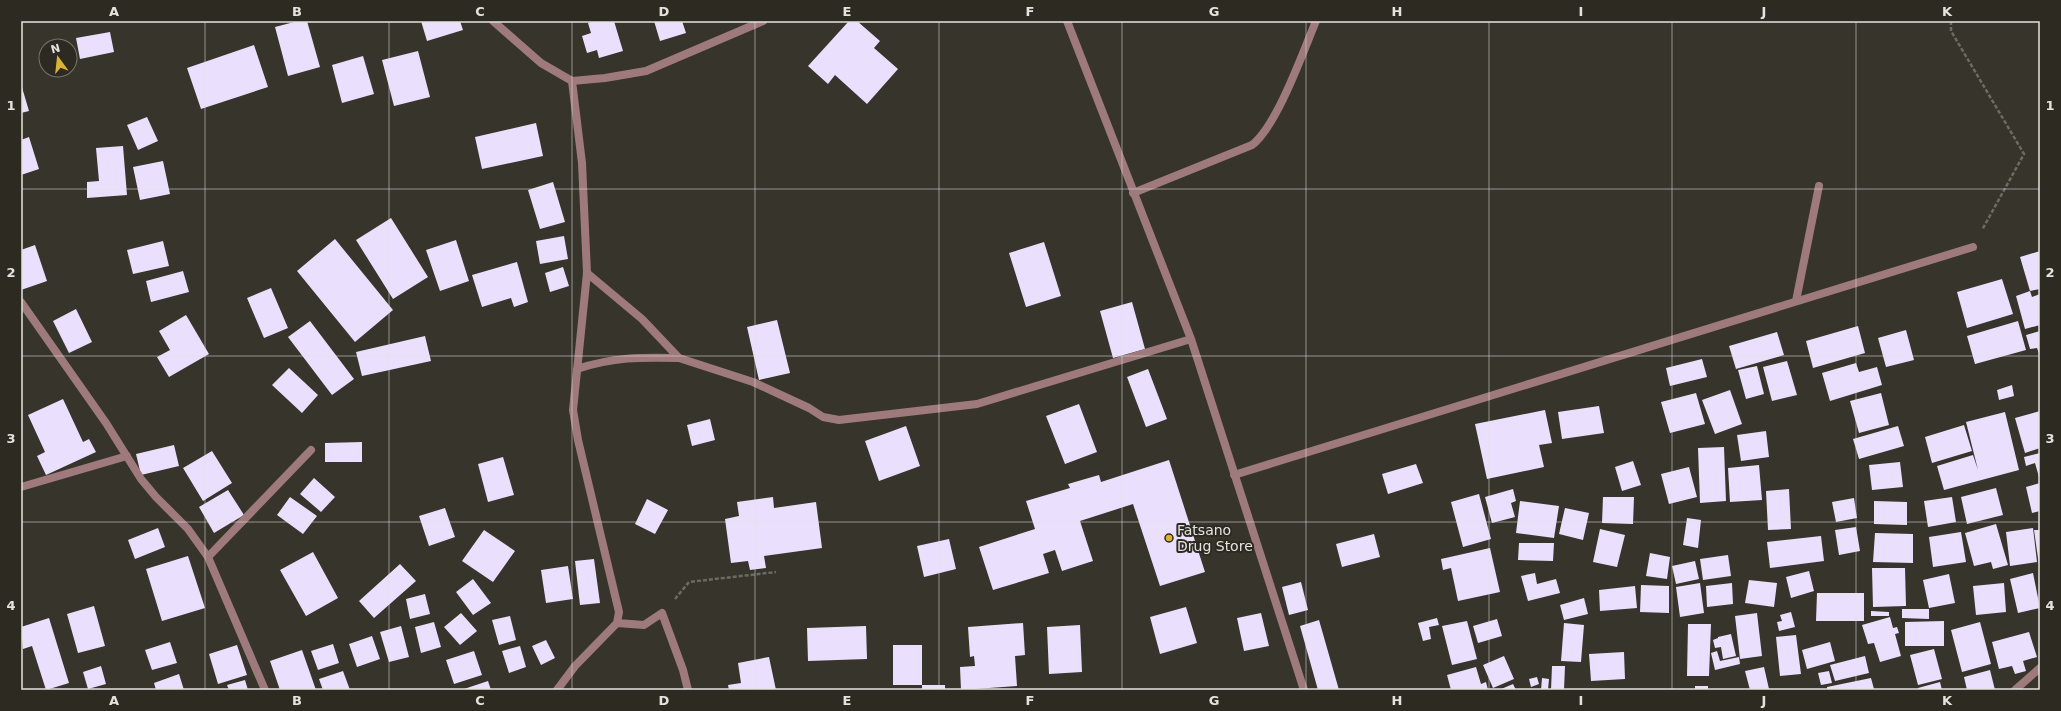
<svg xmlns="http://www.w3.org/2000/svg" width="2061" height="711" font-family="'DejaVu Sans',sans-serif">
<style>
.building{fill:#eae0fe}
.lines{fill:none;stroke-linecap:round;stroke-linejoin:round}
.path{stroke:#6c6a62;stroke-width:2.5;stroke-dasharray:4 2;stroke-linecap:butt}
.minor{stroke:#9f7a7d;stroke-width:8}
.grid{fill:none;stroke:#e5e3de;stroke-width:1;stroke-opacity:0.55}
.poi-dot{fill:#dab333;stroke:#2d2a22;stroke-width:1.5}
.labels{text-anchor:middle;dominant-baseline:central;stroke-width:4;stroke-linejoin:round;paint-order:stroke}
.poi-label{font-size:14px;fill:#e5e3de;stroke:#2d2a22;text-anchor:start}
.neatline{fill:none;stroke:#e5e3de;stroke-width:1.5}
.grid-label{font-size:13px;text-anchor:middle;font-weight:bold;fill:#e5e3de}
</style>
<rect width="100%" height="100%" fill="#37342c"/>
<path class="building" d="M298 21H307L320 67 288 76 275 27Z
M421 21H460L463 30 427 41Z
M594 21H614L623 51 599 58 597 50 587 53 582 36 591 33 588 23Z
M654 21H682L686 33 660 41Z
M849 21H857L880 41 874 48 898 69 867 104 835 75 828 84 808 66Z
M110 32 114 52 80 59 76 38Z
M254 45 268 87 201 109 187 68Z
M418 51 430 97 394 106 382 60Z
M363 56 374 94 342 103 332 65Z
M21 84 29 111 21 113Z
M147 117 158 141 138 150 127 125Z
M536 123 543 156 482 169 475 137Z
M29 137 39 169 21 175V140Z
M123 146 127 195 87 198V182L99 181 96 148Z
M163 161 170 194 140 200 133 167Z
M553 182 565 222 540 229 528 190Z
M391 218 428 277 393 299 356 240Z
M564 236 568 259 540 264 536 241Z
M335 239 393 310 355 342 297 271Z
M456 240 469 281 440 291 426 250Z
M163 241 169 266 133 274 127 250Z
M1044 242 1061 296 1026 307 1009 253Z
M35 245 47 281 21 290V250Z
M2040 251V289L2030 291 2020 257Z
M517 262 528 302 514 307 511 298 482 307 472 275Z
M563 267 569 286 550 292 545 273Z
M183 271 189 292 151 302 146 281Z
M2002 279 2013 314 1967 328 1957 292Z
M271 288 288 328 264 338 247 298Z
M2030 291 2032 297 2040 294V325L2025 329 2016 296Z
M1132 302 1145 349 1113 358 1100 311Z
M76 309 92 342 69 353 53 321Z
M186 315 209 354 169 377 157 357 170 350 159 331Z
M777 320 790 373 759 380 747 327Z
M310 321 354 379 332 395 288 337Z
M2018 321 2026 350 1975 364 1967 336Z
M1858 326 1865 353 1813 368 1806 341Z
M1906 330 1914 360 1886 367 1878 338Z
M2040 331V356L2037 348 2030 349 2026 335Z
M1777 332 1784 355 1736 369 1729 346Z
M425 336 431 361 362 376 356 352Z
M1702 359 1707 377 1670 386 1666 368Z
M1787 361 1797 395 1772 401 1763 367Z
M1856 363 1859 372 1877 367 1882 385 1830 401 1822 373Z
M1757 366 1764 394 1746 399 1738 370Z
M289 368 318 395 302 413 272 385Z
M1148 369 1167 419 1146 427 1127 377Z
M2012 385 2014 396 1999 400 1997 390Z
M1730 390 1742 424 1715 434 1702 400Z
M1696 393 1705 424 1670 433 1661 402Z
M1881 393 1889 425 1859 433 1850 401Z
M63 399 83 442 89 439 96 452 46 475 37 456 45 452 28 415Z
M1079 404 1097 452 1065 464 1046 416Z
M1599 406 1604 433 1562 439 1558 412Z
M1545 410 1552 443 1539 445 1544 467 1487 479 1475 424Z
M2040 411V448L2025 453 2015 418Z
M2005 412 2019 470 1944 490 1937 466 1973 455 1978 470 1966 422Z
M710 419 715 440 692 446 687 425Z
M1964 425 1972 451 1932 463 1925 437Z
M906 426 920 466 879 481 865 441Z
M1898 426 1904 446 1859 459 1853 439Z
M1766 431 1769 457 1741 461 1737 435Z
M362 442V462H325V443Z
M174 445 179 466 141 475 136 454Z
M1724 447 1726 501 1700 503 1698 448Z
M212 451 232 483 203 501 183 468Z
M2040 453V476L2039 477 2035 463 2026 466 2024 457Z
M503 457 514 495 488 502 478 464Z
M1169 460 1205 572 1160 586 1133 504 1080 521 1093 561 1062 571 1055 550 1043 554 1049 573 993 590 979 547 1035 529 1026 501 1070 488 1068 484 1099 475 1101 482Z
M1633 461 1641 485 1622 491 1615 467Z
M1900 462 1903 487 1872 490 1869 465Z
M1416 464 1423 483 1388 494 1382 474Z
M1759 465 1762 500 1730 502 1728 468Z
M1689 467 1697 497 1669 504 1661 474Z
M314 478 335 497 321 512 300 494Z
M2040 483V511L2032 513 2026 487Z
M1996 488 2003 515 1967 524 1961 497Z
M1513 489 1516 501 1511 503 1515 517 1492 523 1485 497Z
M1789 489 1791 529 1768 530 1766 491Z
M228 490 244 515 214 533 199 507Z
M1479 494 1491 539 1463 547 1451 502Z
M290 497 317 516 303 534 277 515Z
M773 497 774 508 816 502 822 548 764 556 766 568 750 570 748 561 731 563 725 519 739 516 737 502Z
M1603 497H1634L1633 524 1602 523Z
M1952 497 1956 522 1928 527 1924 501Z
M1854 498 1857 518 1836 522 1832 502Z
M647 499 668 510 655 534 635 524Z
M1520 501 1559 506 1554 538 1516 533Z
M1874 501 1907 502V525L1874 524Z
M445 508 455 537 429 546 419 516Z
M1565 508 1589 513 1583 540 1559 534Z
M1687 518 1701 520 1698 548 1683 545Z
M1996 524 2008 565 1993 569 1991 562 1974 566 1965 533Z
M1856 527 1860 551 1839 555 1835 530Z
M158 528 165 547 135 559 128 540Z
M2033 528 2037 562 2010 566 2006 532Z
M1600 529 1625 535 1617 567 1593 562Z
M484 530 515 551 493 582 462 561Z
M2034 530H2040V565H2039Z
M1961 532 1966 562 1933 567 1929 537Z
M1875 533 1913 534V563L1873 562Z
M1374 534 1380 557 1342 567 1336 544Z
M1821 536 1824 561 1770 568 1767 542Z
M949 539 956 569 924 577 917 546Z
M1519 543H1554L1553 561 1518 560Z
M1490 548 1500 592 1458 601 1451 568 1443 570 1441 559Z
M313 552 338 598 306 616 280 570Z
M1650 553 1670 557 1667 579 1646 576Z
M1728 555 1731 576 1703 580 1700 559Z
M188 556 205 608 162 621 146 569Z
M594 559 600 603 580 605 575 561Z
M1695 561 1699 579 1676 584 1672 566Z
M400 564 416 581 374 618 359 601Z
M568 566 573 599 546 603 541 570Z
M1872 568H1905L1906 606 1873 607Z
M1809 571 1814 591 1791 598 1786 577Z
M1535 573 1537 584 1556 579 1560 593 1528 601 1521 576Z
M2033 573 2040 608 2018 613 2010 579Z
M1949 574 1955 603 1929 608 1923 580Z
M473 579 491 603 473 615 456 592Z
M1749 580 1777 583 1774 607 1745 603Z
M1301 582 1308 610 1289 615 1282 587Z
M1700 583 1704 613 1680 617 1676 587Z
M1732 583 1733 604 1707 607 1706 586Z
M2004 583 2006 612 1976 615 1973 586Z
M1641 585 1669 586V613L1640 612Z
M1635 586 1637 608 1600 611 1599 590Z
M1817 593H1864V621H1816Z
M425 594 430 614 410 619 406 599Z
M1584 598 1588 614 1564 620 1560 605Z
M94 606 105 646 78 653 67 614Z
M1186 607 1197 643 1160 654 1150 617Z
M1902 609H1929V619L1902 618Z
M1871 611 1889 612V616H1871Z
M1791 612 1795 627 1779 631 1777 622 1782 621 1780 615Z
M461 613 477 631 460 645 444 627Z
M1261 613 1269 646 1244 651 1237 618Z
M1757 613 1762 656 1740 659 1735 616Z
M510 616 516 640 499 645 492 620Z
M1890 617 1893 628 1897 627 1899 633 1895 634 1901 656 1880 662 1874 643 1868 644 1862 625Z
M49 618 69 683 46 690 32 646 23 649 21 627Z
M1437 618 1439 625 1429 627 1431 639 1423 641 1418 623Z
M1497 619 1502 636 1478 643 1473 626Z
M1319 620 1339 690H1318L1300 626Z
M1467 621 1477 659 1452 665 1442 626Z
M1944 621V646H1905V622Z
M434 622 441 647 421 653 415 627Z
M1980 622 1991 664 1962 672 1951 630Z
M1023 623 1025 655 1015 656 1017 686 961 690 960 667 975 666 974 656 970 657 968 627Z
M1564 623 1584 625 1581 662 1561 661Z
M1688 624H1711L1709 676H1687Z
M1080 625 1082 672 1049 674 1047 627Z
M401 626 409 657 389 662 380 632Z
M866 626 867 659 808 661 807 628Z
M2029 632 2037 657 2023 661 2026 671 2015 674 2012 666 1999 669 1992 642Z
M1731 634 1736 656 1723 659 1721 647 1715 648 1713 640 1718 638V637Z
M1796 635 1801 674 1780 676 1776 637Z
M372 636 380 659 357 667 349 644Z
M546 640 555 658 541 665 532 646Z
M170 642 177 663 152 670 145 650Z
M1830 642 1835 661 1807 669 1802 650Z
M333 644 339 663 318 670 311 651Z
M237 645 247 675 218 684 209 654Z
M893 645H922V685H945V690H922V685H893Z
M520 646 526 667 509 673 502 651Z
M1934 649 1942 679 1918 685 1910 655Z
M302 650 316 690H280L270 661Z
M474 651 482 675 454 684 446 660Z
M1717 651 1720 661 1739 657 1740 664 1715 670 1711 653Z
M1624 652 1625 679 1591 681 1589 654Z
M1504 656 1514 679 1493 688 1483 665Z
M1865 656 1869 673 1835 681 1830 665Z
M769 657 776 690H729L728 685 741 683 738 663Z
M101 666 106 684 88 689 83 672Z
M1552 666H1565L1564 690H1551Z
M1476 667 1481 684 1486 682 1488 690H1451L1447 675Z
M1764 667 1769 689 1750 690 1745 671Z
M1990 670 1995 690H1967L1964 677Z
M343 671 350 690H323L319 679Z
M1829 671 1832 683 1821 685 1818 673Z
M179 674 184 690H156L154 683Z
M1537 677 1539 684 1531 687 1529 679Z
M1542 678 1549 679 1548 690H1541Z
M1871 678 1874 689 1827 690V687Z
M245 680 248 690H229L227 685Z
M488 681 491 690H461Z
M1940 682 1942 690H1918V688Z
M1513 684 1516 690H1499Z
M1695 686H1708V690H1695Z"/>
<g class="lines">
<path class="path" d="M1951 21V31L2024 154 1982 230
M675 599 689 582 776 572"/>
<path class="minor" d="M493 21 541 63 572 81 605 78 646 71 763 21
M1067 21 1191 339 1304 690
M572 81 582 163 587 273 573 410 578 440 619 612 617 623 644 625 662 613 683 670 688 690
M1133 193 1252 145C1277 126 1303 52 1316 21
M587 273 642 319 679 358 753 382 809 408 823 417 839 420 977 404 1191 339
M1796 301 1819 186
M21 302 106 423 141 479 156 497 188 529 208 557 265 690
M577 369C613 357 641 357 679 358
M1234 475 1973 247
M21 487 127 456
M208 557 311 450
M557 690 575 666 617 623
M2015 690 2040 668"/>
</g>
<path class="grid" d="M205 21V690M389 21V690M572 21V690M755 21V690M939 21V690M1122 21V690M1306 21V690M1489 21V690M1672 21V690M1856 21V690M21 189H2040M21 356H2040M21 522H2040"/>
<circle class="poi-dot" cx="1169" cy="538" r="4"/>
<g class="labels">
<g class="poi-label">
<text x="1177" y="530">Fatsano<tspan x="1177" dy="16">Drug Store</tspan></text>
</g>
</g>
<rect width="2061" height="711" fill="none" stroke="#2d2a22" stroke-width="44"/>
<g transform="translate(58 58) rotate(345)"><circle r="19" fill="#2d2a22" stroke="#77746d"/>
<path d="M0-3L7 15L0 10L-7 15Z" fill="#dab333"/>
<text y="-6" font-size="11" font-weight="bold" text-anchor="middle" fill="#e5e3de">N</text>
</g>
<rect x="22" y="22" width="2017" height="667" class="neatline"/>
<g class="grid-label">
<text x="114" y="16">A</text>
<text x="297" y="16">B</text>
<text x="480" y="16">C</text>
<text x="664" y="16">D</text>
<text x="847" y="16">E</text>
<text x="1030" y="16">F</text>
<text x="1214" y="16">G</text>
<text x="1397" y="16">H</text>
<text x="1581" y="16">I</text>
<text x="1764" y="16">J</text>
<text x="1947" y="16">K</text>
<text x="11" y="110">1</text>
<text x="2050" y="110">1</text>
<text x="11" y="277">2</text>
<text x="2050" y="277">2</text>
<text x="11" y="443">3</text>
<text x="2050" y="443">3</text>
<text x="11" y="610">4</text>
<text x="2050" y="610">4</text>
<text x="114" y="705">A</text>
<text x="297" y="705">B</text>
<text x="480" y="705">C</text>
<text x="664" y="705">D</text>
<text x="847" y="705">E</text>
<text x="1030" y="705">F</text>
<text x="1214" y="705">G</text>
<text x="1397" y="705">H</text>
<text x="1581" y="705">I</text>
<text x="1764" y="705">J</text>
<text x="1947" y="705">K</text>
</g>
</svg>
